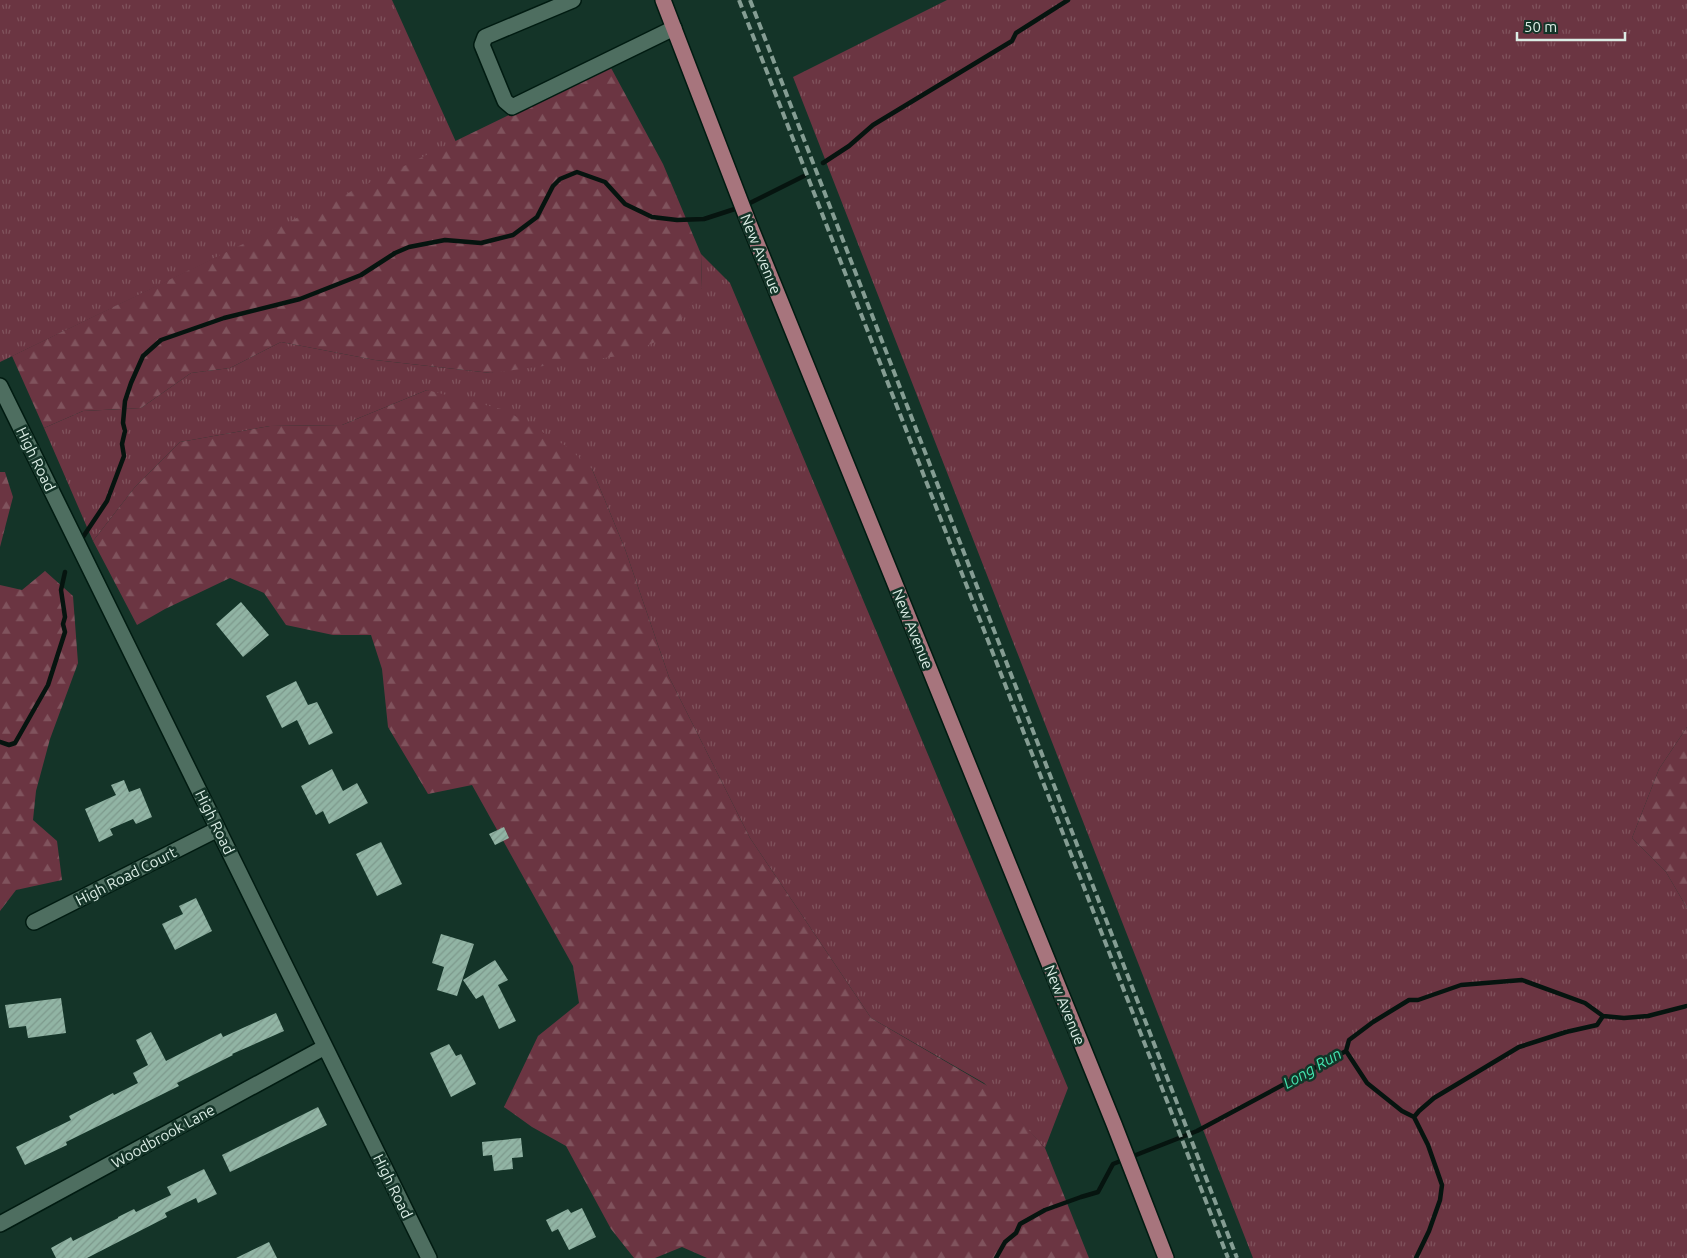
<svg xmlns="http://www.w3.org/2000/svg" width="1687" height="1258" font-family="Ubuntu,sans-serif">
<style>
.grass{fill:url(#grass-tufts)}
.forest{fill:url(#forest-firs)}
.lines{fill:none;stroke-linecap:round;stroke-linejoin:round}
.stream{stroke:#06140f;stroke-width:4.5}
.building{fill:url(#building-hatch)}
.minor-casing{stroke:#001b11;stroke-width:18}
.major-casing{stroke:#001b11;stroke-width:18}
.minor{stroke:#4e6e60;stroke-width:15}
.major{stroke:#a7757d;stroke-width:15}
.rail{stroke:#859d93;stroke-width:4;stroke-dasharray:8 4;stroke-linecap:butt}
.labels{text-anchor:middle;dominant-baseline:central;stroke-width:5;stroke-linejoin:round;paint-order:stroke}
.street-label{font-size:15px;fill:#dbede5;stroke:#143428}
.water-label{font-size:16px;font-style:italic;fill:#43e2ad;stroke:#143428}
</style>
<defs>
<pattern id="grass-tufts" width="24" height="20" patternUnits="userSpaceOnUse" patternTransform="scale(1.25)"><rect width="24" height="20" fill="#6b3542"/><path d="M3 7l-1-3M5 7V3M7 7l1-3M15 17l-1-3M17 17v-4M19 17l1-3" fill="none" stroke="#80535d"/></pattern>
<pattern id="forest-firs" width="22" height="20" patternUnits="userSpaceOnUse" patternTransform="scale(1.25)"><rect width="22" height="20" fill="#6b3542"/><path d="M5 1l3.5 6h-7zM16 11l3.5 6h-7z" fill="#80535d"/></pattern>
<pattern id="building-hatch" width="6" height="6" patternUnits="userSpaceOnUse" patternTransform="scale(1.25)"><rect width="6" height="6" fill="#91b4a4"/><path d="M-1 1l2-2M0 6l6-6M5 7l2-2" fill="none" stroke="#7d998c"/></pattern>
</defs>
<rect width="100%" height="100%" fill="#143428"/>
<path class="grass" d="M0 0H392L456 142 0 362Z
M947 0H1687V727L1659 769 1632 838 1666 872 1687 908V1258H1253L793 77Z
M701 254 730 283 1068 1088 1045 1148 984 1083 871 1018 750 838 669 677 625 549 592 469 427 390 342 425 270 426 180 442 135 487 93 541 44 428 83 411 141 408 191 373 230 368 281 342 375 360 491 373 702 288Z"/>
<path class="forest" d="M610 66 663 164 701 254 702 288 671 335 626 355 491 373 375 360 281 342 230 368 191 373 141 408 83 411 44 428 12 356Z
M427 390 505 410 566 446 592 469 625 549 669 677 750 838 871 1018 991 1088 1045 1148 1089 1258H707L682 1247 655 1258H634L611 1229 566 1146 532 1127 504 1107 538 1036 579 1003 573 966 472 785 428 794 388 727 382 669 371 635H333L286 625 264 593 230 578 165 609 137 625 93 541 135 487 180 442 270 426 342 425Z
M0 472H5L13 497 0 547Z
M45 571 73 596 78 663 50 739 36 791 33 820 57 841 62 880 16 890 0 911V585L22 590Z
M1687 727V908L1666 872 1632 838 1659 769Z"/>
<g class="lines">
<path class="stream" d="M823 163 849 146 873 125 1012 41 1016 33 1068 0
M81 540 107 501 124 456 122 444 125 431 123 423 125 401 131 383 143 356 161 340 224 318 300 299 361 275 395 253 409 247 445 240 481 243 513 235 537 217 553 186 560 179 577 172 605 182 625 204 652 217 677 220 704 219 744 206 804 176
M0 742 9 745 15 743 48 685 65 632 63 624 65 617 61 590 65 572
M1346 1051 1367 1083 1402 1111 1414 1117 1428 1145 1442 1185 1440 1200 1429 1231 1416 1258
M1414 1117 1419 1111 1434 1098 1519 1047 1566 1032 1597 1025 1603 1016
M996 1258 1005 1242 1016 1233 1020 1224 1045 1210 1081 1197 1098 1192 1113 1164 1197 1131 1346 1051 1349 1040 1373 1022 1409 1000H1418L1461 985 1522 980 1585 1003 1603 1016 1624 1018 1648 1016 1687 1006"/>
</g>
<path class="building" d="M241 602 269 635 243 657 216 624Z
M296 681 308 705 317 702 333 733 309 745 297 720 282 728 266 696Z
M332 769 343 791 357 783 368 803 329 824 323 811 316 815 301 786Z
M124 780 129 792 140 788 152 817 136 824 133 819 110 829 113 835 99 842 85 809 116 795 111 785Z
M504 827 509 838 495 845 489 834Z
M381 842 402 884 377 896 356 854Z
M196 898 212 931 175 950 162 924 183 914 179 906Z
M441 934 474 944 457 996 437 990 444 967 432 963Z
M495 960 508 980 498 985 516 1021 499 1029 483 995 476 999 463 980Z
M61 998 66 1033 28 1038 26 1026 9 1028 5 1005Z
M276 1013 284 1031 232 1054 233 1055 177 1083 179 1086 66 1142 67 1145 25 1165 16 1147 71 1120 69 1116 113 1093 114 1095 138 1083 133 1073 148 1065 136 1040 151 1032 166 1061 221 1033 223 1037Z
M449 1044 456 1056 461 1054 476 1084 451 1097 430 1053Z
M318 1107 327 1125 230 1172 222 1155Z
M521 1138 523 1157 512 1158 513 1169 494 1171 492 1155 483 1156 482 1142Z
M204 1169 217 1194 198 1203 196 1198 165 1213 167 1217 87 1258H56L51 1248 71 1237 73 1241 118 1218V1217L134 1209 136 1212 171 1195 167 1187Z
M582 1208 596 1237 569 1250 558 1229 552 1232 546 1220 568 1209 571 1213Z
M269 1242 277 1258H236Z"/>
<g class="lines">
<defs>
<path id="minor" d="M573 0 485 37 482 45 505 101 512 107 674 28
M0 386 429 1258
M34 922 218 829
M0 1224 325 1047"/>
<path id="major" d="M663 0 748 221 1114 1124 1166 1258"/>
</defs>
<use href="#minor" class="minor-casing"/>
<use href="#major" class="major-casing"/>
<use href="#minor" class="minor"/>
<use href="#major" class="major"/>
<path class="rail" d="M739 0 1228 1258
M750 0 1237 1258"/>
</g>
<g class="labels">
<g class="street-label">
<text transform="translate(761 254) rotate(68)">New Avenue</text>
<text transform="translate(36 459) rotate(64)">High Road</text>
<text transform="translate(913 629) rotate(68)">New Avenue</text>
<text transform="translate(215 822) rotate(64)">High Road</text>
<text transform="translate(126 876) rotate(-27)">High Road Court</text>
<text transform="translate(1065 1005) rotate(68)">New Avenue</text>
<text transform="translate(163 1136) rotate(-29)">Woodbrook Lane</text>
<text transform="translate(393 1186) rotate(64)">High Road</text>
</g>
<g class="water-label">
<text transform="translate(1312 1068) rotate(-30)">Long Run</text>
</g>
</g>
<path d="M1517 32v8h108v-8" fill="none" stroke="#dbede5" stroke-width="2.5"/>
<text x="1524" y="32" font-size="15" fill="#dbede5" stroke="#143428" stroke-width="4" paint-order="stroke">50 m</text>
</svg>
